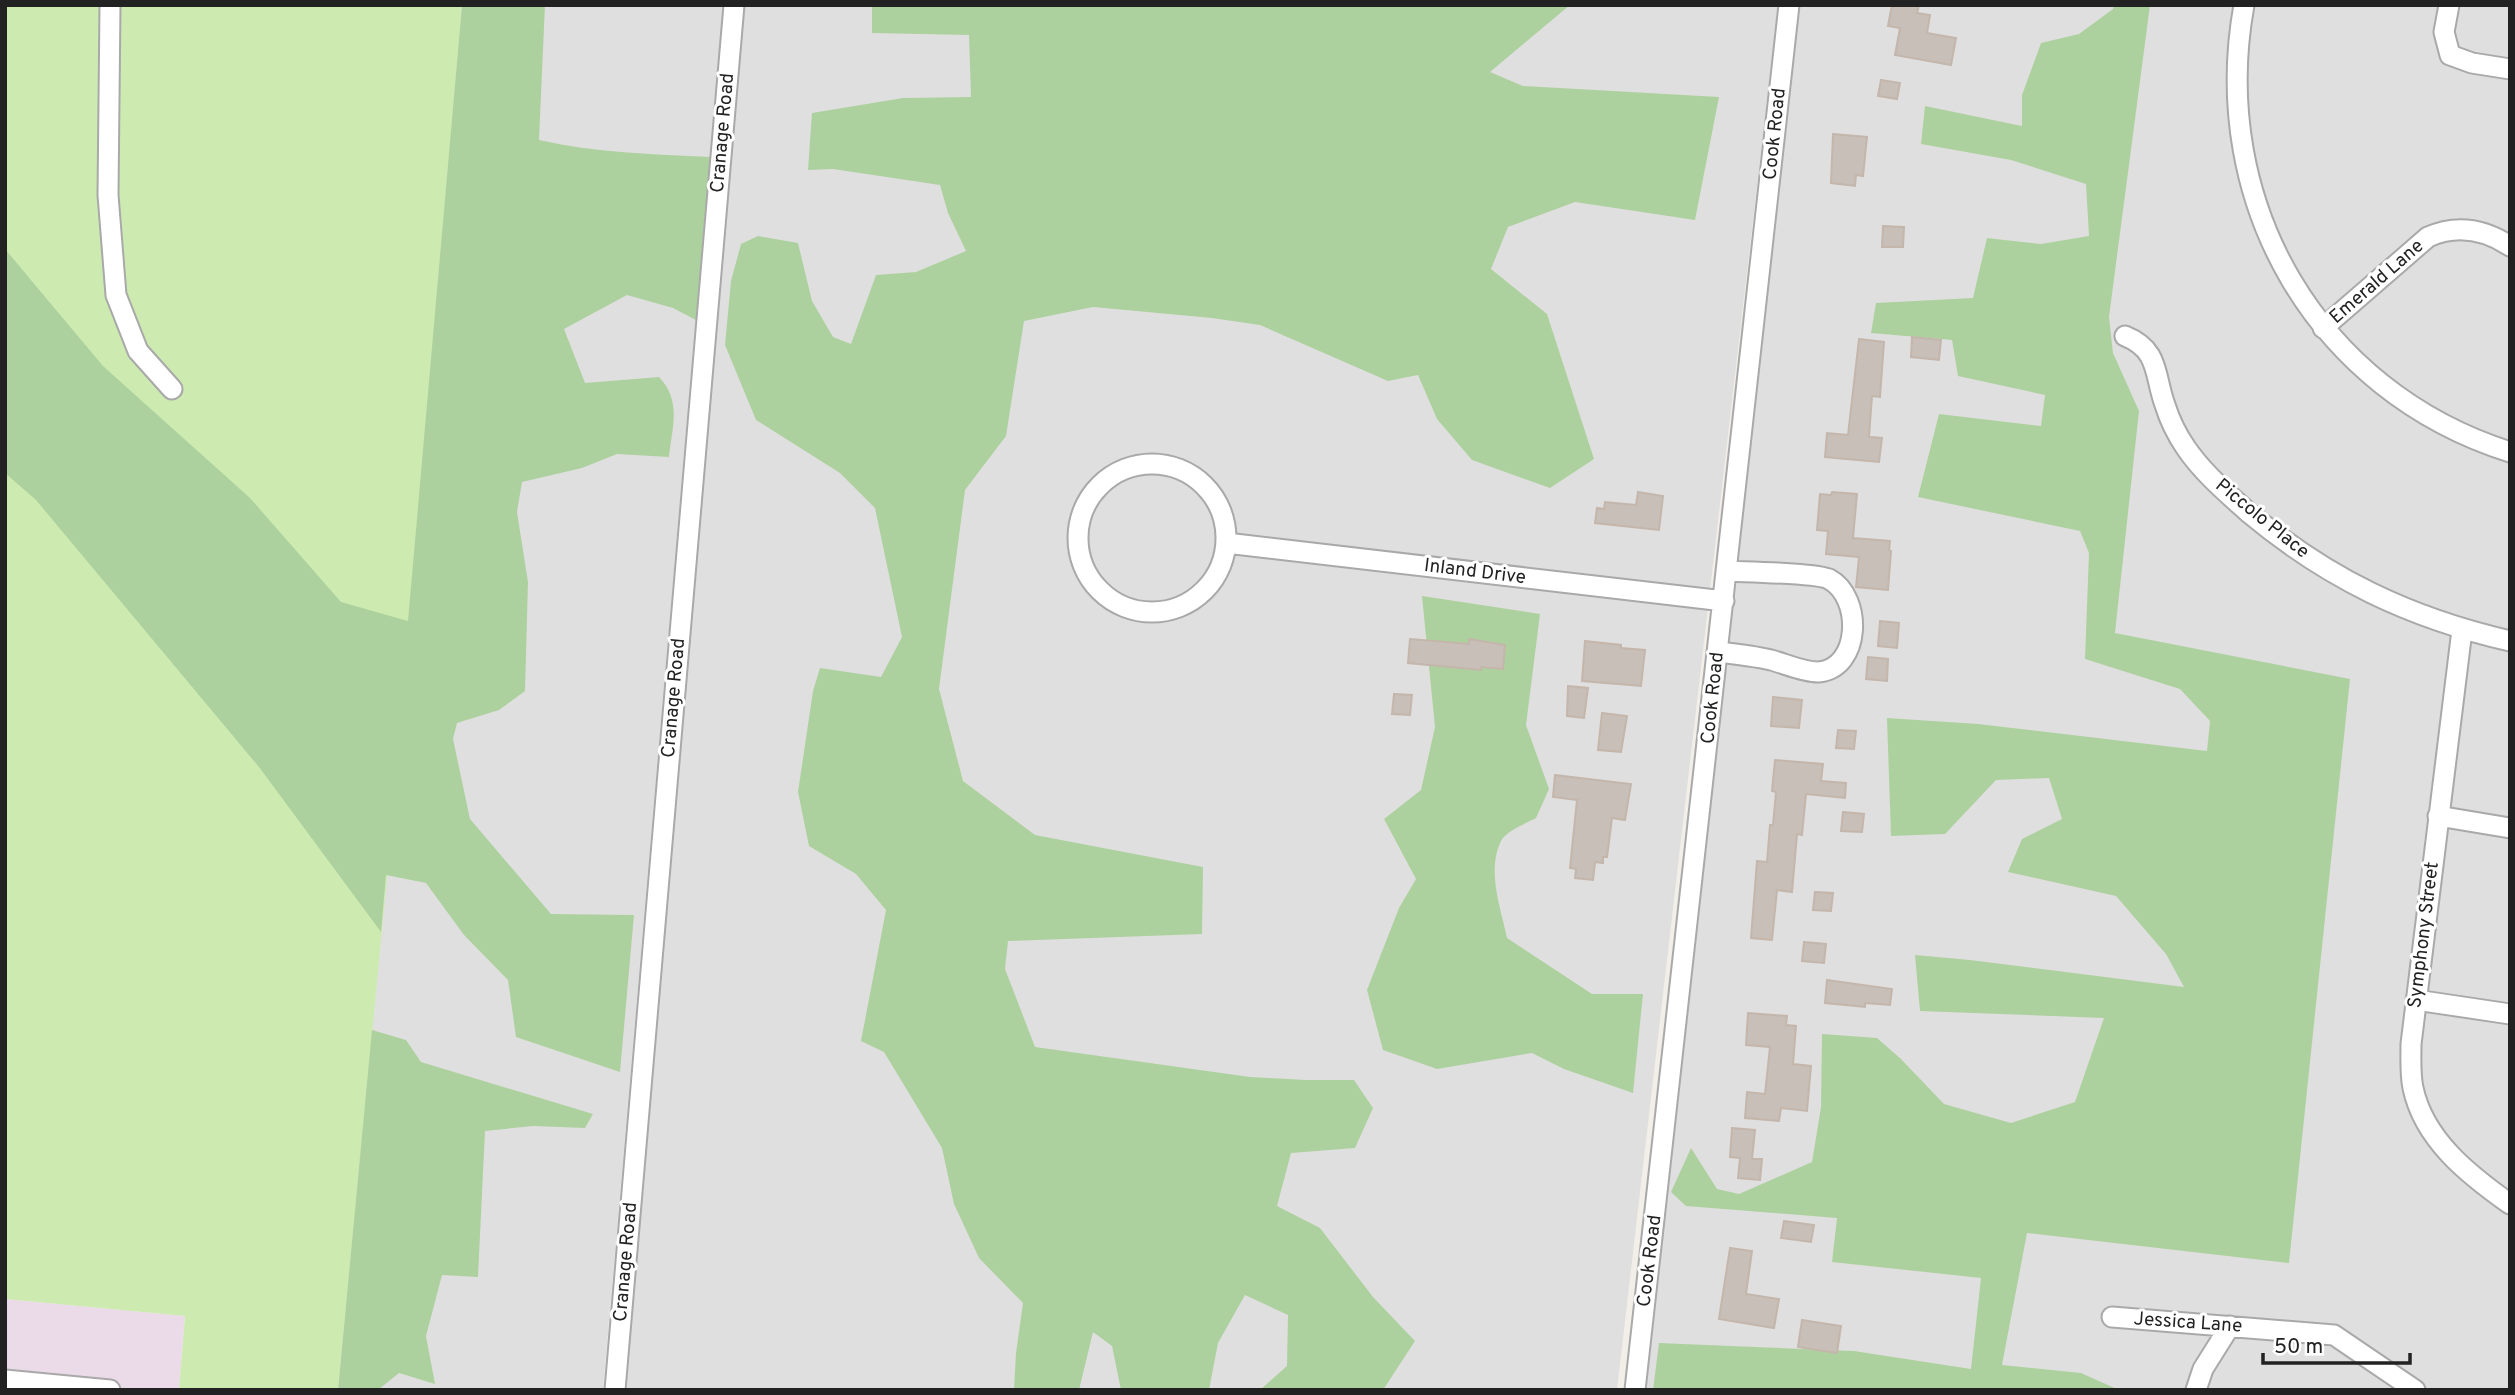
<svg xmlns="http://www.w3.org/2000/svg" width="2515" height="1395" font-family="Overpass,sans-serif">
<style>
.residential{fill:#e0dfdf}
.industrial{fill:#ebdbe8}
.grass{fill:#cdebb0}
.forest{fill:#add19e}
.building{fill:#c7bfb8;stroke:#c4b6ab;stroke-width:2}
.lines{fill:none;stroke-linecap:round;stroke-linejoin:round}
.minor-casing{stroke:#a9a9a9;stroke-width:23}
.minor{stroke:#fff;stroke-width:19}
.labels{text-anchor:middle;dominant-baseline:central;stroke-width:6;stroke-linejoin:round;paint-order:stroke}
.street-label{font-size:19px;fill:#222;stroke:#fff}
</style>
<rect width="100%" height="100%" fill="#f2efe9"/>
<path class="residential" d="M462 5H723L603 1390H338L381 932Z
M737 5H1778L1617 1390H619Z
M1798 5H2510V1390H1642Z"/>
<path class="industrial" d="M5 1299 185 1316 179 1390H5Z"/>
<path class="grass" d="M5 5H462L388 867 338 1390H179L185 1316 5 1299Z"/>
<path class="forest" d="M462 5H545L539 140C595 153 653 154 710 157L696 320 673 308 627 295 564 329 585 383 659 377C682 401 672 427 669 457L617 454 582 468 522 482 517 512 528 582 525 691 499 710 457 723 453 739 470 819 551 914 634 915 620 1072 516 1037 508 980 464 935 426 883 386 875 381 932 259 767 36 500 5 473V249L103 366 250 498 341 602 408 621Z
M872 5H1570L1490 72 1523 86 1719 97 1695 220 1575 202 1508 227 1491 269 1547 314 1594 459 1550 488 1472 460 1437 419 1418 375 1388 381 1260 325 1212 318 1093 307 1024 321 1006 436 965 490 939 689 963 781 1035 835 1203 867 1202 934 1008 941 1005 969 1035 1047 1250 1077 1306 1080H1354L1373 1108 1355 1148 1291 1153 1277 1206 1320 1228 1373 1297 1415 1341 1383 1390H1260L1287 1366 1288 1315 1245 1295 1218 1343 1209 1390H1121L1112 1346 1093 1332 1079 1390H1014L1016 1353 1023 1303 979 1258 954 1204 942 1148 884 1052 861 1041 886 910 856 874 809 846 798 792 813 691 820 668 881 677 902 637 875 508 840 473 756 420 725 345 731 281 741 244 758 236 798 243 812 301 833 337 851 344 876 275 916 272 966 251 948 213 940 185 833 169 808 170 812 113 903 98 971 97 969 35 872 33Z
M2114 5H2150L2109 317 2113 353 2139 411 2115 633 2350 679 2289 1263 2027 1233 2002 1365 2081 1373 2119 1390H1653L1659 1343 1854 1351 1971 1369 1981 1278 1832 1262 1837 1218 1686 1206 1671 1192 1691 1148 1717 1189 1739 1194 1812 1162 1821 1107 1822 1034 1877 1038 1901 1059 1944 1104 2011 1123 2075 1102 2104 1018 1920 1011 1915 955 1970 960 2184 987 2166 954 2116 896 2008 872 2022 839 2062 819 2049 778 1996 780 1945 834 1891 836 1887 718 1978 724 2207 751 2210 721 2180 689 2085 659 2089 553 2080 531 1918 497 1939 414 2041 426 2045 395 1958 376 1952 340 1871 333 1876 303 1973 298 1987 238 2041 244 2089 236 2086 184 2011 160 1921 144 1925 106 2022 126V95L2041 43 2079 34 2113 9Z
M1422 596 1540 614 1526 725 1549 789 1536 818C1525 824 1505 831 1500 843 1487 873 1501 908 1507 938L1592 994H1643L1633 1093 1564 1069 1532 1053 1437 1069 1383 1050 1367 990 1399 908 1416 879 1384 819 1421 790 1435 727Z
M372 1030 406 1040 421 1062 593 1114 585 1128 533 1126 485 1131 478 1277 442 1275 426 1336 435 1384 399 1373 378 1390H338Z"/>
<path class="building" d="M1892 5H1919L1917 13 1930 15 1927 33 1956 38 1951 65 1895 55 1900 28 1888 26Z
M1881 80 1900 83 1897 99 1878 96Z
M1833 134 1867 137 1863 176 1856 175 1855 186 1831 183Z
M1883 226 1904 227 1903 247H1882Z
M1912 337 1941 340 1939 360 1911 357Z
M1859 339 1884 342 1880 397 1872 396 1869 437 1882 438 1879 462 1825 457 1827 433 1848 435Z
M1638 492 1663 496 1659 530 1595 523 1597 508 1604 509 1605 502 1636 505Z
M1832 492 1857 494 1853 538 1890 541 1889 550 1891 551 1888 590 1856 587 1859 557 1826 554 1828 531 1817 530 1820 494 1831 495Z
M1880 621 1899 623 1897 648 1878 646Z
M1410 639 1469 644V639L1505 645 1503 669 1481 667V670L1408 663Z
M1585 641 1621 645V648L1645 650 1641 686 1582 681Z
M1868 657 1888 659 1887 681 1866 679Z
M1568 686 1588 688 1584 718 1567 716Z
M1394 694 1412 695 1410 715 1392 714Z
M1773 697 1802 700 1799 728 1771 726Z
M1602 713 1627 716 1621 752 1598 750Z
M1838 730 1856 731 1854 749 1836 748Z
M1775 760 1823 764 1821 781 1846 783 1845 798 1806 794 1802 835 1797 834 1792 892 1777 890 1772 940 1751 938 1757 861 1767 862 1770 825H1773L1776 792 1772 791Z
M1555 775 1631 784 1625 820 1612 818 1607 857H1603V863L1595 862 1593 880 1575 878 1576 869 1570 868 1577 800 1553 797Z
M1843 812 1864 814 1862 832 1841 831Z
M1815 892 1833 893 1831 911 1813 910Z
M1804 942 1826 944 1824 963 1802 961Z
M1827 980 1892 989 1890 1005 1865 1003V1007L1825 1003Z
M1748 1013 1787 1016 1786 1025 1796 1026 1793 1064 1811 1066 1807 1111 1781 1108 1779 1121 1745 1118 1747 1092 1765 1094 1770 1047 1746 1045Z
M1732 1128 1755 1130 1752 1159H1762L1760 1180 1738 1178 1740 1158 1730 1157Z
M1784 1221 1814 1225 1811 1242 1781 1238Z
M1730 1248 1752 1251 1746 1294 1779 1299 1774 1328 1719 1319Z
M1802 1320 1841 1326 1837 1353 1798 1347Z"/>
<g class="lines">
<defs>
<path id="minor" d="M110 5 108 195 116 295 138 351 172 389
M2244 5C2208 203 2317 391 2510 452
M2449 5 2444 32 2450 55 2472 63 2510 69
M2323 328 2428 237C2457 224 2484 229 2510 246
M2125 336C2160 350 2154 375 2165 405 2170 421 2177 435 2186 448 2203 473 2227 493 2249 513 2328 579 2410 618 2510 641
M1078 538a74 74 0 1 1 148 0a74 74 0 1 1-148 0Z
M1226 543 1724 601
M2462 630 2411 1044C2411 1059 2410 1074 2413 1088 2424 1140 2469 1175 2510 1204
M1718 652C1736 654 1754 656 1771 660 1786 664 1803 672 1818 672 1861 669 1863 597 1829 579 1816 573 1746 572 1727 571
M2438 816 2510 828
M2416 1000 2510 1014
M2112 1317 2334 1335 2415 1390
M5 1380 110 1390
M615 1390 734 5
M1635 1390 1789 5
M2196 1390 2203 1369 2230 1326"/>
</defs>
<use href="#minor" class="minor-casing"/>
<use href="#minor" class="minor"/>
</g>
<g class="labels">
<g class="street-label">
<text transform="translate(723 133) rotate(-85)">Cranage Road</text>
<text transform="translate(1775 134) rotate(-84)">Cook Road</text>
<text transform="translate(2377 282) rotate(-41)">Emerald Lane</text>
<text transform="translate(2262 519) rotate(39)">Piccolo Place</text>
<text transform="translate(1475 572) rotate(7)">Inland Drive</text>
<text transform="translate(674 698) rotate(-85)">Cranage Road</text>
<text transform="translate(1713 698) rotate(-84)">Cook Road</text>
<text transform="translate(2424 935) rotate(-83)">Symphony Street</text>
<text transform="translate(1650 1261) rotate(-83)">Cook Road</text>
<text transform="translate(626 1262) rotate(-85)">Cranage Road</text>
<text transform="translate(2188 1323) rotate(4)">Jessica Lane</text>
</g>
</g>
<rect width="2515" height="1395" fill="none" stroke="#222222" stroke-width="14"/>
<path d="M2263 1353v10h147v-10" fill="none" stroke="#222222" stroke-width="3.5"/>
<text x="2274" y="1353" font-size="21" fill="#222222" stroke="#ffffff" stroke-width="5" paint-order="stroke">50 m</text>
</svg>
